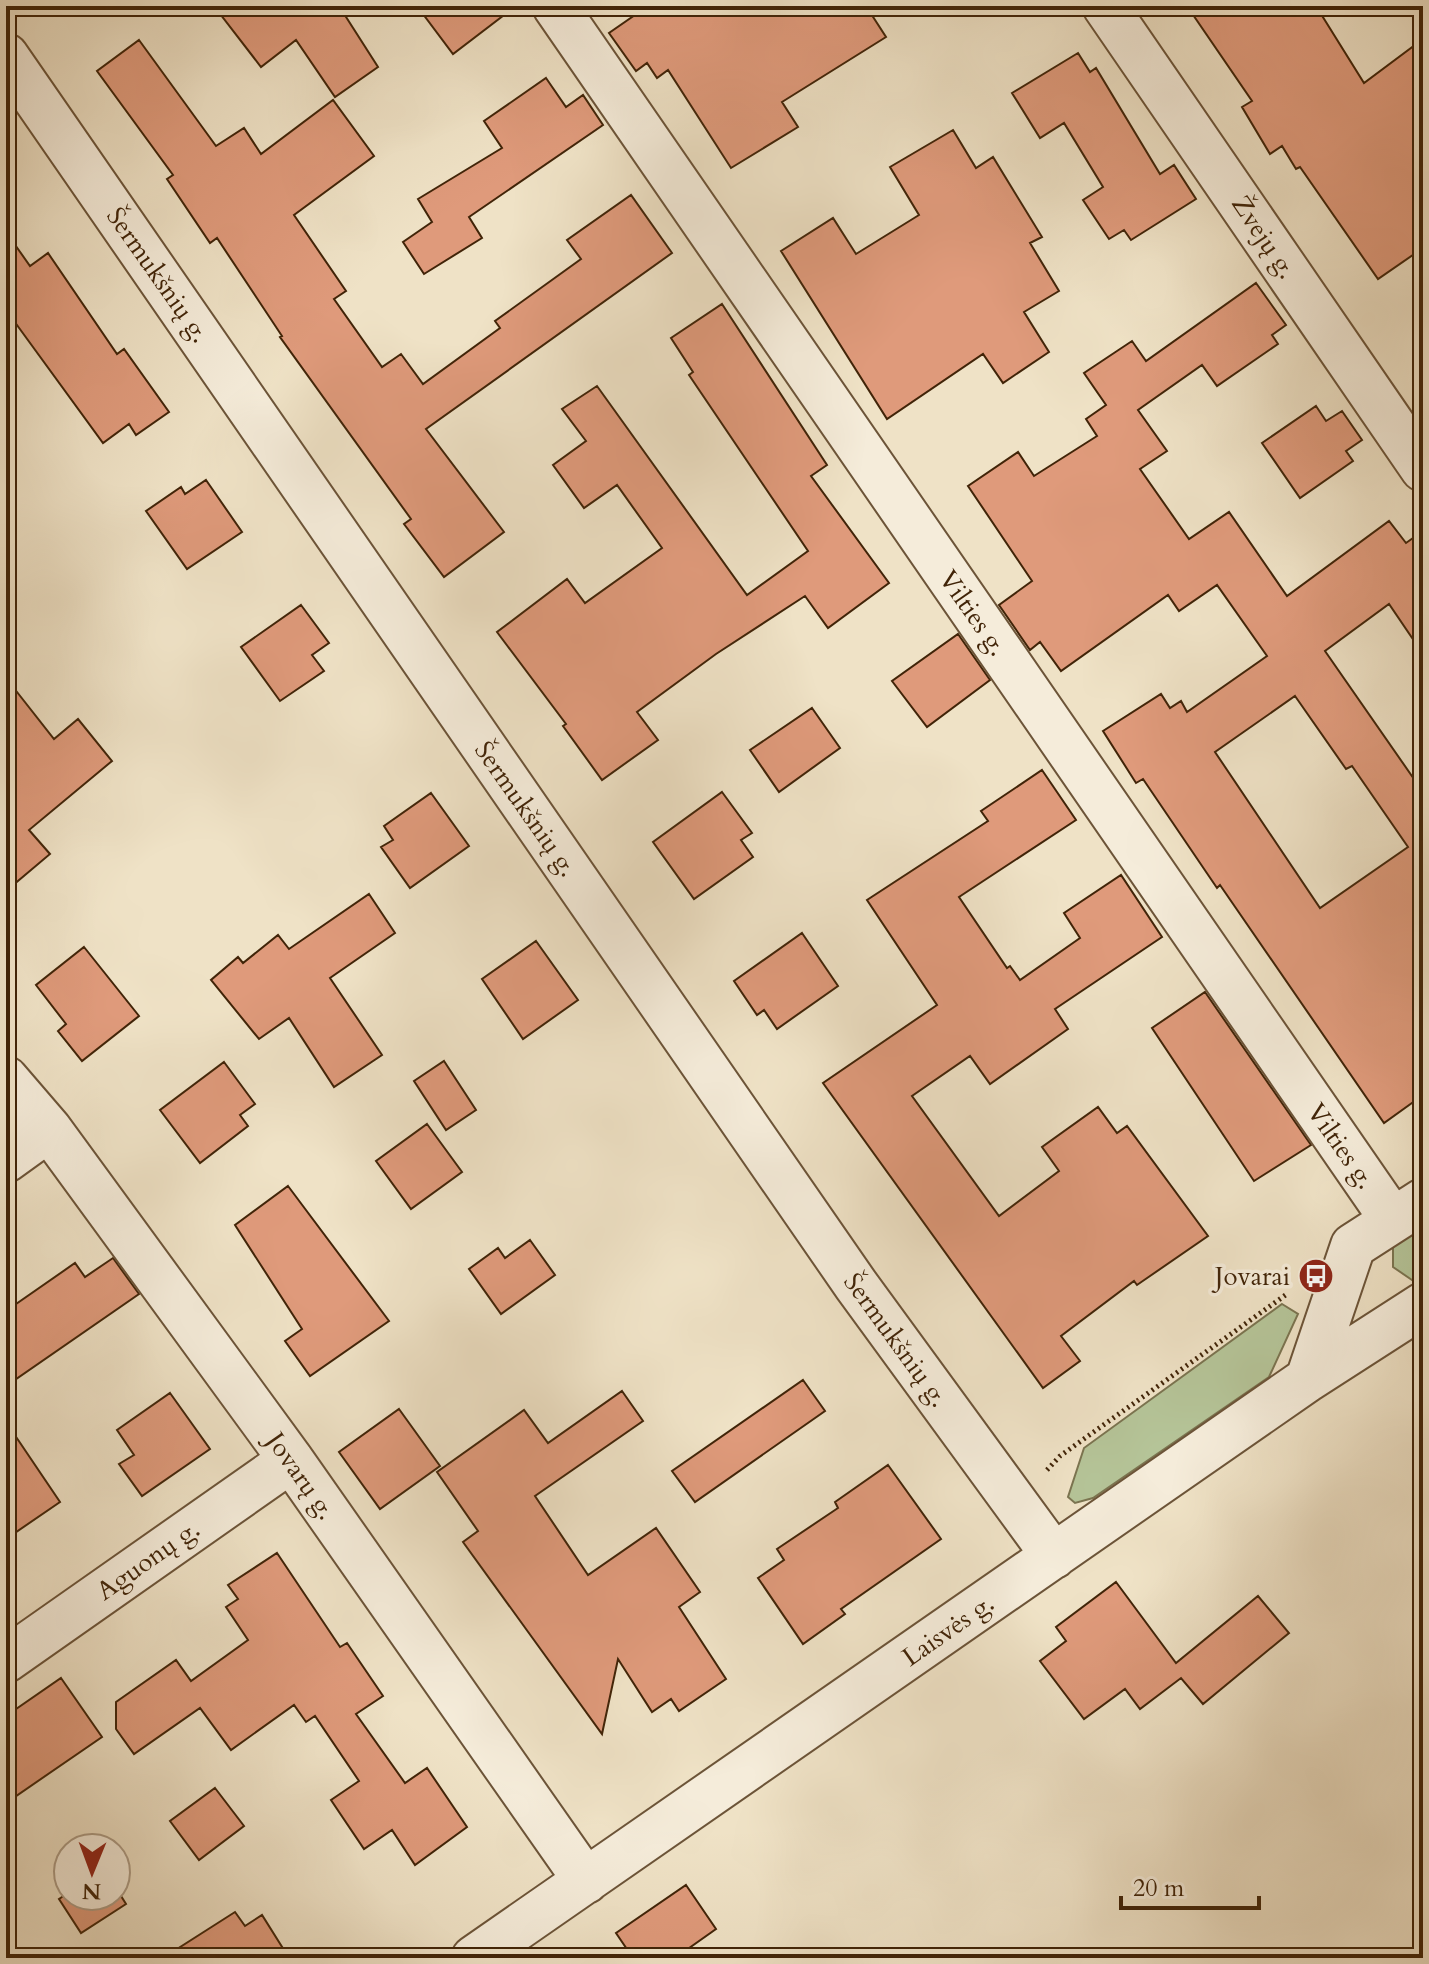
<svg xmlns="http://www.w3.org/2000/svg" width="1429" height="1964" font-family="Cardo,serif">
<style>
.green{fill:#b5c498;stroke:#7b7450;stroke-width:2}
.building{fill:#df9a7b;stroke:#412408;stroke-width:2;fill-rule:evenodd}
.lines{fill:none;stroke-linecap:round;stroke-linejoin:round}
.minor-casing{stroke:#6c5438;stroke-width:48}
.path{stroke:#412408;stroke-width:5;stroke-dasharray:2 4;stroke-linecap:butt}
.minor{stroke:#f5ecda;stroke-width:44}
.labels{text-anchor:middle;dominant-baseline:central;stroke-width:7;stroke-linejoin:round;paint-order:stroke}
.street-label{font-size:26px;fill:#412408;stroke:#f5ecda}
.poi-label{font-size:26px;fill:#412408;stroke:#f5ecda;text-anchor:end}
</style>
<rect width="100%" height="100%" fill="#efe2c6"/>
<filter id="stains"><feTurbulence type="fractalNoise" baseFrequency=".0025" numOctaves="4"/><feColorMatrix values="0 0 0 0 .2 0 0 0 0 .09 0 0 0 0 .02 0 0 0 .5 -.17"/></filter>
<radialGradient id="worn" r=".72"><stop offset=".6" stop-color="#630" stop-opacity="0"/><stop offset="1" stop-color="#630" stop-opacity=".3"/></radialGradient>
<path class="green" d="M1414 1231 1423 1233V1279L1412 1280 1393 1267V1243Z
M1282 1304 1298 1314 1269 1377 1093 1498 1075 1503 1068 1497 1084 1448Z"/>
<path class="building" d="M214 6H339L378 67 335 97 296 40 261 67Z
M417 6H516L453 54Z
M648 6H866L886 37 782 102 798 127 731 168 668 70 657 78 647 63 636 71 609 33Z
M1187 6H1316L1364 83 1423 39V248L1378 279 1300 167 1296 169 1282 146 1270 154 1242 107 1252 101Z
M139 40 216 146 244 128 261 154 333 100 374 156 294 215 346 291 334 299 382 367 401 354 423 384 500 328 495 321 581 259 567 240 631 195 672 253 426 429 504 532 444 577 404 524 411 519 280 337 282 336 217 238 210 243 167 179 173 175 97 71Z
M1078 53 1090 72 1096 68 1160 174 1174 165 1196 199 1131 240 1124 230 1109 239 1083 200 1103 187 1064 123 1040 138 1012 93Z
M546 78 566 107 583 95 603 125 469 217 482 238 424 274 403 242 432 222 418 199 502 148 484 121Z
M953 130 976 168 993 157 1042 237 1030 243 1059 291 1024 312 1049 352 1003 383 983 354 887 419 781 251 833 218 856 254 919 215 890 167Z
M6 232 30 266 48 253 117 354 124 349 169 412 136 435 129 424 103 443 6 310Z
M1256 283 1286 325 1272 335 1278 344 1217 386 1202 365 1138 410 1167 451 1140 469 1189 539 1229 512 1287 596 1389 521 1406 543 1423 531V654L1389 604 1325 651 1423 792V1095L1384 1123 1220 885 1217 888 1143 779 1136 783 1103 731 1161 694 1170 708 1181 701 1187 712 1267 656 1217 585 1179 611 1168 595 1061 671 1040 642 1030 650 999 605 1032 581 968 486 1018 452 1034 476 1097 436 1086 419 1106 405 1084 373 1132 341 1146 361ZM1295 696 1346 769 1352 766 1408 847 1320 908 1215 752Z
M722 304 827 465 811 476 889 583 828 628 805 596 716 654 637 712 658 740 602 780 563 726 566 724 497 632 567 579 585 603 662 548 617 485 584 508 553 465 586 441 562 409 597 386 747 595 808 551 689 375 693 372 671 338Z
M1316 406 1326 421 1342 411 1362 440 1346 451 1353 461 1300 498 1262 443Z
M206 480 242 532 187 569 146 511 181 487 185 494Z
M301 605 329 643 312 655 324 671 280 701 241 647Z
M958 634 990 680 927 727 892 681Z
M6 678 54 739 78 719 112 761 29 830 50 854 6 891Z
M812 708 840 748 779 792 750 750Z
M1042 770 1076 820 959 897 1007 968 1010 966 1020 980 1080 938 1064 913 1121 875 1162 937 1055 1009 1068 1029 990 1084 970 1056 912 1096 999 1216 1059 1171 1042 1147 1098 1107 1117 1133 1127 1126 1208 1236 1137 1285 1134 1281 1061 1336 1080 1361 1043 1388 823 1083 937 1005 867 900 988 821 981 811Z
M722 792 752 833 741 840 753 857 694 899 653 842Z
M431 793 469 846 410 888 381 847 393 840 384 826Z
M369 894 395 933 330 978 382 1055 334 1087 289 1018 259 1039 211 980 238 957 243 963 278 935 289 949Z
M802 933 838 986 777 1029 764 1010 757 1015 734 981Z
M536 941 578 1000 523 1039 482 979Z
M84 947 139 1016 82 1061 58 1031 66 1024 36 985Z
M1205 992 1311 1145 1254 1181 1152 1028Z
M444 1061 476 1110 446 1130 414 1081Z
M224 1062 255 1104 240 1115 248 1126 200 1163 160 1110Z
M427 1124 462 1172 411 1209 376 1161Z
M288 1186 389 1321 310 1376 285 1341 302 1329 235 1225Z
M530 1240 555 1275 501 1314 469 1269 498 1248 505 1258Z
M113 1258 139 1294 6 1386V1311L75 1263 85 1277Z
M803 1380 825 1411 695 1502 672 1471Z
M622 1391 643 1421 535 1496 588 1575 656 1528 700 1592 679 1607 726 1679 679 1711 671 1699 652 1712 618 1659 602 1734 463 1542 478 1531 437 1472 524 1410 548 1443Z
M170 1393 210 1449 142 1496 119 1464 134 1455 117 1430Z
M399 1409 440 1466 380 1509 339 1452Z
M6 1422 60 1502 6 1539Z
M888 1465 941 1539 841 1609 845 1614 803 1644 758 1578 784 1560 777 1549 838 1508 835 1502Z
M277 1553 340 1647 347 1643 383 1696 356 1714 405 1783 427 1768 467 1827 415 1865 392 1830 364 1849 331 1800 359 1781 315 1716 306 1722 294 1705 231 1750 200 1708 134 1754 116 1729V1702L176 1660 191 1681 248 1640 226 1607 238 1599 228 1585Z
M1116 1582 1176 1663 1258 1596 1289 1633 1203 1704 1181 1678 1140 1709 1125 1689 1084 1719 1040 1661 1066 1641 1056 1627Z
M61 1678 102 1737 6 1803V1716Z
M215 1788 244 1826 199 1860 170 1821Z
M686 1885 716 1929 675 1958H633L616 1933Z
M116 1888 126 1904 81 1933 59 1899 68 1893V1896H116Z
M235 1912 245 1926 262 1915 289 1958H163Z"/>
<g class="lines">
<defs>
<path id="minor" d="M555 6 1392 1219
M1105 6 1423 469
M6 56 856 1285 1054 1556
M6 1079 49 1129 291 1460 586 1881
M6 1160 49 1129
M1308 1379 1353 1246 1423 1201
M6 1660 291 1460
M474 1958 1308 1379 1423 1305"/>
</defs>
<use href="#minor" class="minor-casing"/>
<path class="path" d="M1047 1470 1060 1456 1287 1294"/>
<use href="#minor" class="minor"/>
</g>
<defs>
<symbol id="bus-disc" viewBox="-11 -11 22 22"><circle r="9.5" fill="#8f2418" stroke="#f5ecda"/><path d="M-5-6H5V4H4V6H2V4H-2V6H-4V4H-5ZM-3.5-4V0h7V-4ZM-3.5 1.2v1.5H-2V1.2ZM2 1.2v1.5H3.5V1.2Z" fill="#fff"/></symbol>
</defs>
<g fill-rule="evenodd">
<use href="#bus-disc" x="1296" y="1256" width="40" height="40"/>
</g>
<g class="labels">
<g class="street-label">
<text transform="translate(1264 237) rotate(56)">Žvejų g.</text>
<text transform="translate(158 275) rotate(55)">Šermukšnių g.</text>
<text transform="translate(973 613) rotate(55)">Vilties g.</text>
<text transform="translate(526 809) rotate(55)">Šermukšnių g.</text>
<text transform="translate(1341 1146) rotate(55)">Vilties g.</text>
<text transform="translate(896 1340) rotate(54)">Šermukšnių g.</text>
<text transform="translate(301 1476) rotate(55)">Jovarų g.</text>
<text transform="translate(148 1560) rotate(-35)">Aguonų g.</text>
<text transform="translate(948 1630) rotate(-35)">Laisvės g.</text>
</g>
<g class="poi-label">
<text x="1290" y="1276">Jovarai</text>
</g>
</g>
<rect width="1429" height="1964" fill="none" stroke="#efe2c6" stroke-width="32"/>
<rect x="8" y="8" width="1413" height="1948" fill="none" stroke="#412408" stroke-width="4"/>
<rect x="16" y="16" width="1397" height="1932" fill="none" stroke="#412408" stroke-width="2"/>
<g transform="translate(92 1872) rotate(181)"><circle r="38" fill="#f5ecda" stroke="#ad9c86" stroke-width="2"/>
<path d="M0-6L14 30L0 20L-14 30Z" fill="#8f2418"/>
<text y="-12" font-size="22" font-weight="bold" text-anchor="middle" fill="#412408">N</text>
</g>
<path d="M1121 1896v12h138v-12" fill="none" stroke="#412408" stroke-width="4"/>
<text x="1133" y="1896" font-size="24" fill="#412408" stroke="#f5ecda" stroke-width="6" paint-order="stroke">20 m</text>
<rect width="100%" height="100%" filter="url(#stains)"/>
<rect width="100%" height="100%" fill="url(#worn)"/>
</svg>
